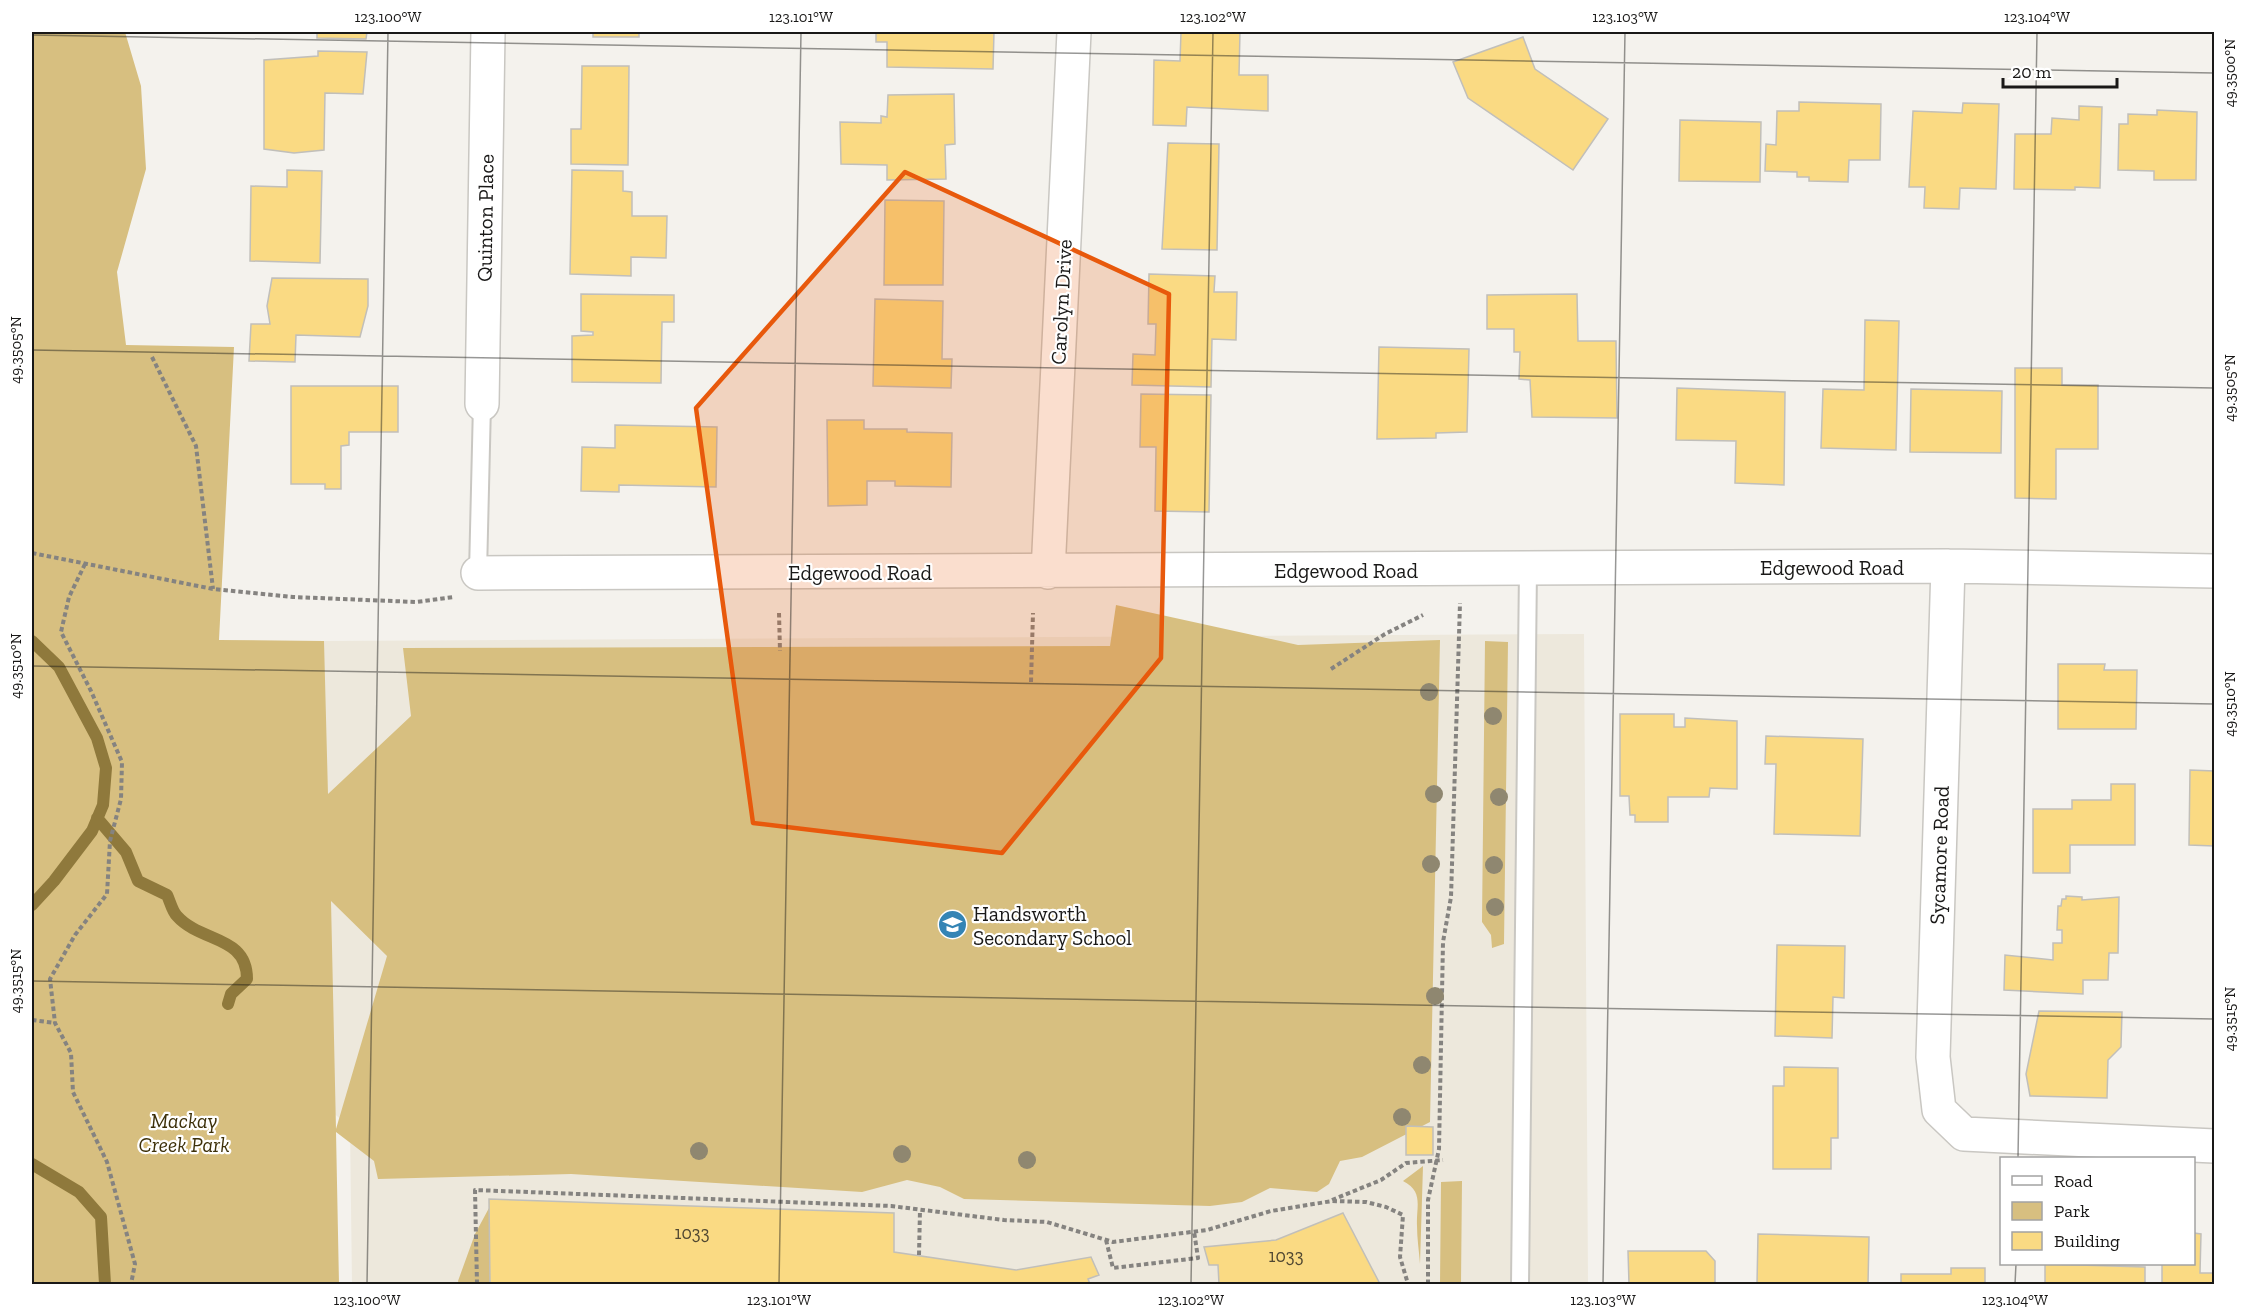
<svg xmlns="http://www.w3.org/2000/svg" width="2246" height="1316" font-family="'Zilla Slab',serif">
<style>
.built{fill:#ede8dc}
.green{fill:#d7bf80;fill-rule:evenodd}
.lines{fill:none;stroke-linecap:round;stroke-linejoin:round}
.stream{stroke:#8f793c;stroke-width:12}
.building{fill:#fada83;stroke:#c1bfba;stroke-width:1.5}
.service-casing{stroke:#c9c7c2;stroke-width:20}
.minor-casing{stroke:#c9c7c2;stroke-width:36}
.path{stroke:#858380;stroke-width:4;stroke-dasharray:4.5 3;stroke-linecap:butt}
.service{stroke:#fff;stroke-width:16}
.minor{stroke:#fff;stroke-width:33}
.tree{fill:#8f8770}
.marked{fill:#e8590c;fill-opacity:0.2;stroke:#e8590c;stroke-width:4.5;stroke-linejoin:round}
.ticks{fill:none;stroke:#191817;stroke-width:1.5;stroke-opacity:0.45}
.labels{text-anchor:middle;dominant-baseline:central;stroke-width:4.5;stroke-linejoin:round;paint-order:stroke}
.number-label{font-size:18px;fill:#514832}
.street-label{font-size:21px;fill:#191817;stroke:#fff}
.poi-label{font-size:21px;fill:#191817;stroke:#fff;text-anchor:start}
.park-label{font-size:21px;font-style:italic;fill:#3d3009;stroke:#fff}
.neatline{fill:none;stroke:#191817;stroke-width:2}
.ticks-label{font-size:15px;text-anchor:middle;fill:#191817}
</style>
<rect width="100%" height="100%" fill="#f4f2ed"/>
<path class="built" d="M1584 634 1588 1284H352L350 1127 325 1106 324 641Z"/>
<path class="green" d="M32 32H125L141 86 146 169 117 272 126 345 234 347 219 640 324 641 328 794 411 716 403 648 1110 646 1116 605 1298 645 1440 640 1430 1122 1362 1157 1340 1161 1329 1184 1317 1192 1270 1188 1242 1202 1210 1206 964 1199 940 1187 907 1180 862 1192 571 1174 378 1179 374 1161 336 1132 339 1284H32ZM331 901 387 956 336 1129Z
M1485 641 1508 642 1504 944 1492 948 1491 935 1482 922Z
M1423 1166 1420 1264C1419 1251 1417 1238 1417 1226 1416 1206 1424 1192 1403 1181Z
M1462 1181 1461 1284H1440L1441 1182Z
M489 1208 490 1284H459L458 1281 475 1234Z"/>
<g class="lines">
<path class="stream" d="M32 641 59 667 97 738 106 768 103 805 92 831 54 881 32 905
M97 818 126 852 138 881 167 895C170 901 172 911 177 916 201 943 247 935 247 979L231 994 228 1004
M32 1164 79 1192 101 1217 105 1284"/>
</g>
<path class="building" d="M317 32H367L366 39 317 38Z
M593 32H639V37H593Z
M876 32H994L993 69 887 67V42H876Z
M1181 32H1240L1239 75H1268V111L1187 107 1186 126 1153 125 1154 60 1180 61Z
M1523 37 1535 69 1608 119 1573 170 1468 98 1453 62Z
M318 51 367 52 363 94 325 93 324 150 294 153 264 149V60L318 56Z
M582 66H629L628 165 571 164V129H581Z
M954 94 955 144 945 145 946 179 887 180V165L841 164 840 122 881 123V116L887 117 888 95Z
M1799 102 1881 104 1880 160H1849L1848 182 1809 181V177H1797V172L1765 171 1766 144 1776 145 1777 111H1799Z
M1963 103 1999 104 1996 189 1960 188 1959 209 1924 208 1925 187H1909L1913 111 1962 113Z
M2079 106 2102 107 2100 188 2075 187V190L2014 189 2015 134H2051L2052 118 2079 120Z
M2157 110 2197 112 2196 180H2154V171L2118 170 2119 124H2128V114L2157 115Z
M1680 120 1761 122 1760 182 1679 181Z
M1168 143 1219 144 1217 250 1162 249Z
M287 170 322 171 320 263 250 261 251 186 287 187Z
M572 170 623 171V191L632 192V216H667L666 258 631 257V276L570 274Z
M885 200 944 201 943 285H884Z
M1149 274 1215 276 1214 292H1237L1236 340 1212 339 1211 387 1132 385 1133 354 1155 355 1156 324H1148Z
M272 278 368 279V306L360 337 296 335 295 362 249 361 251 324H270L267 306Z
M581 294 674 295V322H662L661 383 572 382V336L593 335V332L581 331Z
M1577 294 1578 341H1616L1617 418 1532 417 1530 380 1519 379 1520 352H1514V329H1487V295Z
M875 299 943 301 942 359H952L951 388 873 386Z
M1865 320 1899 321 1896 450 1821 448 1823 389 1864 390Z
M1379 347 1469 349 1467 432 1436 433V438L1377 439Z
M2015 368H2062V385H2098V449H2056V499L2015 498Z
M291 386H398V432H349V445L341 446V489H325V484H291Z
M1677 388 1785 392 1784 485 1735 483 1736 441 1676 440Z
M1911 389 2002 391 2001 453 1910 452Z
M1141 394 1211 395 1209 512 1155 511 1156 447H1140Z
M827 420H864V429H907V432L952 433 951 487 895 486V481H867V505L828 506Z
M615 425 717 427 716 487 619 485V492L581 491 582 447 615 448Z
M2058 664H2105L2104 670H2137L2136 729H2058Z
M1620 714H1674V727H1685V718L1737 721V789L1710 788 1709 797H1668V822H1635V815H1630L1629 796H1620Z
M1766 736 1863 739 1860 836 1774 834 1776 764H1765Z
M2190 770 2214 771V846L2189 845Z
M2111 784H2135V845H2070V873H2033V809H2072V800H2111Z
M2066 896 2082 897V900L2119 897 2118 953H2109L2108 980H2083V994L2004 990 2005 955 2053 960V943H2062V930H2057L2058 906H2061L2062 899H2066Z
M1777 945 1845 946 1844 998 1833 997 1832 1038 1775 1036Z
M2039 1011 2122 1012 2121 1047 2108 1060 2107 1098 2030 1096 2026 1074Z
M1784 1067 1838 1068V1138H1831V1169H1773V1086H1784Z
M1406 1126 1433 1127V1155H1406Z
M489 1199 894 1213V1252L1016 1270 1091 1257 1099 1275 1088 1279 1090 1284H490Z
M1343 1213 1380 1284H1219L1218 1265H1209L1204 1247 1276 1240Z
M2194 1233 2201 1234 2200 1273H2214V1284H2162V1264H2194Z
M1758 1234 1869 1237 1868 1284H1757Z
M1628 1251H1706L1715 1261V1284H1629Z
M2045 1264 2145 1267V1284H2045Z
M1951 1268H1985V1284H1901V1274H1951Z"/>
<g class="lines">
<defs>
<path id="service" d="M478 573 482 404
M1520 1284 1528 569"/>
<path id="minor" d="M482 404 488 32
M1948 566 1933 1057 1939 1110 1964 1134 2214 1146
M1048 572 1074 32
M478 573 1948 566 2214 571"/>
</defs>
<use href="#service" class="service-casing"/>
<use href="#minor" class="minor-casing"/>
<path class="path" d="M152 357 196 446 213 589
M32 553 213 589 293 597 416 602 454 597
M85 564 69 597 61 632 91 691 122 762 121 799 110 841 107 894 75 935 50 979 55 1023 71 1053 73 1092 107 1162 135 1264 131 1284
M779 613 780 651
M1331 669 1385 634 1423 615
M1031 682 1033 613
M32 1020 55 1023
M1332 1200 1381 1180 1406 1163 1443 1160
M1106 1240 1113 1268 1198 1258 1194 1231
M919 1255 920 1210
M477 1284 475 1190 891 1206 1004 1220 1047 1222 1113 1242 1207 1230 1271 1211 1332 1201 1366 1202 1386 1207 1403 1215 1400 1257 1408 1284
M1428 1284V1200L1439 1149 1443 942 1451 897 1460 603"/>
<use href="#service" class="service"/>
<use href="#minor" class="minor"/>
</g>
<g class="tree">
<circle cx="1429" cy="692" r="9"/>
<circle cx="1493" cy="716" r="9"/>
<circle cx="1434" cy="794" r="9"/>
<circle cx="1499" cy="797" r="9"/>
<circle cx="1431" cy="864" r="9"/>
<circle cx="1494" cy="865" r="9"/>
<circle cx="1495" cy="907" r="9"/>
<circle cx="1435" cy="996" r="9"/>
<circle cx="1422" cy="1065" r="9"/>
<circle cx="1402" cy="1117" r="9"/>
<circle cx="699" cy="1151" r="9"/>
<circle cx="902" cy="1154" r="9"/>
<circle cx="1027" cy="1160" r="9"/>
</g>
<path class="marked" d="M905 172 1169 294 1161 658 1002 853 753 823 696 408Z"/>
<path class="ticks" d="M32 35 2214 73M32 350 2214 388M32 666 2214 704M32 981 2214 1019M2018 1158 2037 32M367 1284 388 32M779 1284 801 32M1191 1284 1213 32M1603 1284 1625 32M2015 1284 2016 1264"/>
<defs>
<symbol id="school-disc" viewBox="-11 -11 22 22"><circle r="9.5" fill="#3484b5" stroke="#fff"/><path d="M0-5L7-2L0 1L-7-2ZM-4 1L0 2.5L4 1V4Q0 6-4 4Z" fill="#fff"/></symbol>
</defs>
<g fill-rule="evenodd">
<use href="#school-disc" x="936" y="908" width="33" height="33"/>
</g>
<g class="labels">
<g class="number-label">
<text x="692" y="1233">1033</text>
<text x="1286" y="1256">1033</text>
</g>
<g class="street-label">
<text transform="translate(485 218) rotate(-89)">Quinton Place</text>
<text transform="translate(1061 302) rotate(-87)">Carolyn Drive</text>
<text x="1832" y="567">Edgewood Road</text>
<text x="1346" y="570">Edgewood Road</text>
<text x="860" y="572">Edgewood Road</text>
<text transform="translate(1939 855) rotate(-88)">Sycamore Road</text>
</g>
<g class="poi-label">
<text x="973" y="913">Handsworth<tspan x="973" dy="24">Secondary School</tspan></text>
</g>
<g class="park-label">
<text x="184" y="1120">Mackay<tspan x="184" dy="24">Creek Park</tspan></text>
</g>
</g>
<rect width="2246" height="1316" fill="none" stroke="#ffffff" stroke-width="66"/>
<rect x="2000" y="1157" width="195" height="108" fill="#ffffff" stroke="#a3a3a2" stroke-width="1.5"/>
<rect x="2012" y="1176" width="30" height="9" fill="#ffffff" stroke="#a3a3a2" stroke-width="1.5"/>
<text x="2054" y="1187" font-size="18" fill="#191817">Road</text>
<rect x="2012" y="1202" width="30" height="18" fill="#d7bf80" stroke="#a3a3a2" stroke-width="1.5"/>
<text x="2054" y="1217" font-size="18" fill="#191817">Park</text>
<rect x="2012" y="1232" width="30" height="18" fill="#fada83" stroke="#a3a3a2" stroke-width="1.5"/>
<text x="2054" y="1247" font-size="18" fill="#191817">Building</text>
<path d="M2003 78v9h114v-9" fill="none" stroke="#191817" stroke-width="3"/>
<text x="2012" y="78" font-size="18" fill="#191817" stroke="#ffffff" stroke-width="4.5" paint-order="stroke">20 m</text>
<rect x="33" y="33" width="2180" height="1250" class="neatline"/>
<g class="ticks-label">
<text x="388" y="22">123.100°W</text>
<text x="801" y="22">123.101°W</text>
<text x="1213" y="22">123.102°W</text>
<text x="1625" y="22">123.103°W</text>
<text x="2037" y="22">123.104°W</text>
<text transform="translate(2230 73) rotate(-90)" y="5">49.3500°N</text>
<text transform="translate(16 350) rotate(-90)" y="5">49.3505°N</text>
<text transform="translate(2230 388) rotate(-90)" y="5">49.3505°N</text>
<text transform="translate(16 666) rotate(-90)" y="5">49.3510°N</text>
<text transform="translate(2230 704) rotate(-90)" y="5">49.3510°N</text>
<text transform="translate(16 981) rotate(-90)" y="5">49.3515°N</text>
<text transform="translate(2230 1019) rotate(-90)" y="5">49.3515°N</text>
<text x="367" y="1305">123.100°W</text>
<text x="779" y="1305">123.101°W</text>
<text x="1191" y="1305">123.102°W</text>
<text x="1603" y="1305">123.103°W</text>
<text x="2015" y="1305">123.104°W</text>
</g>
</svg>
